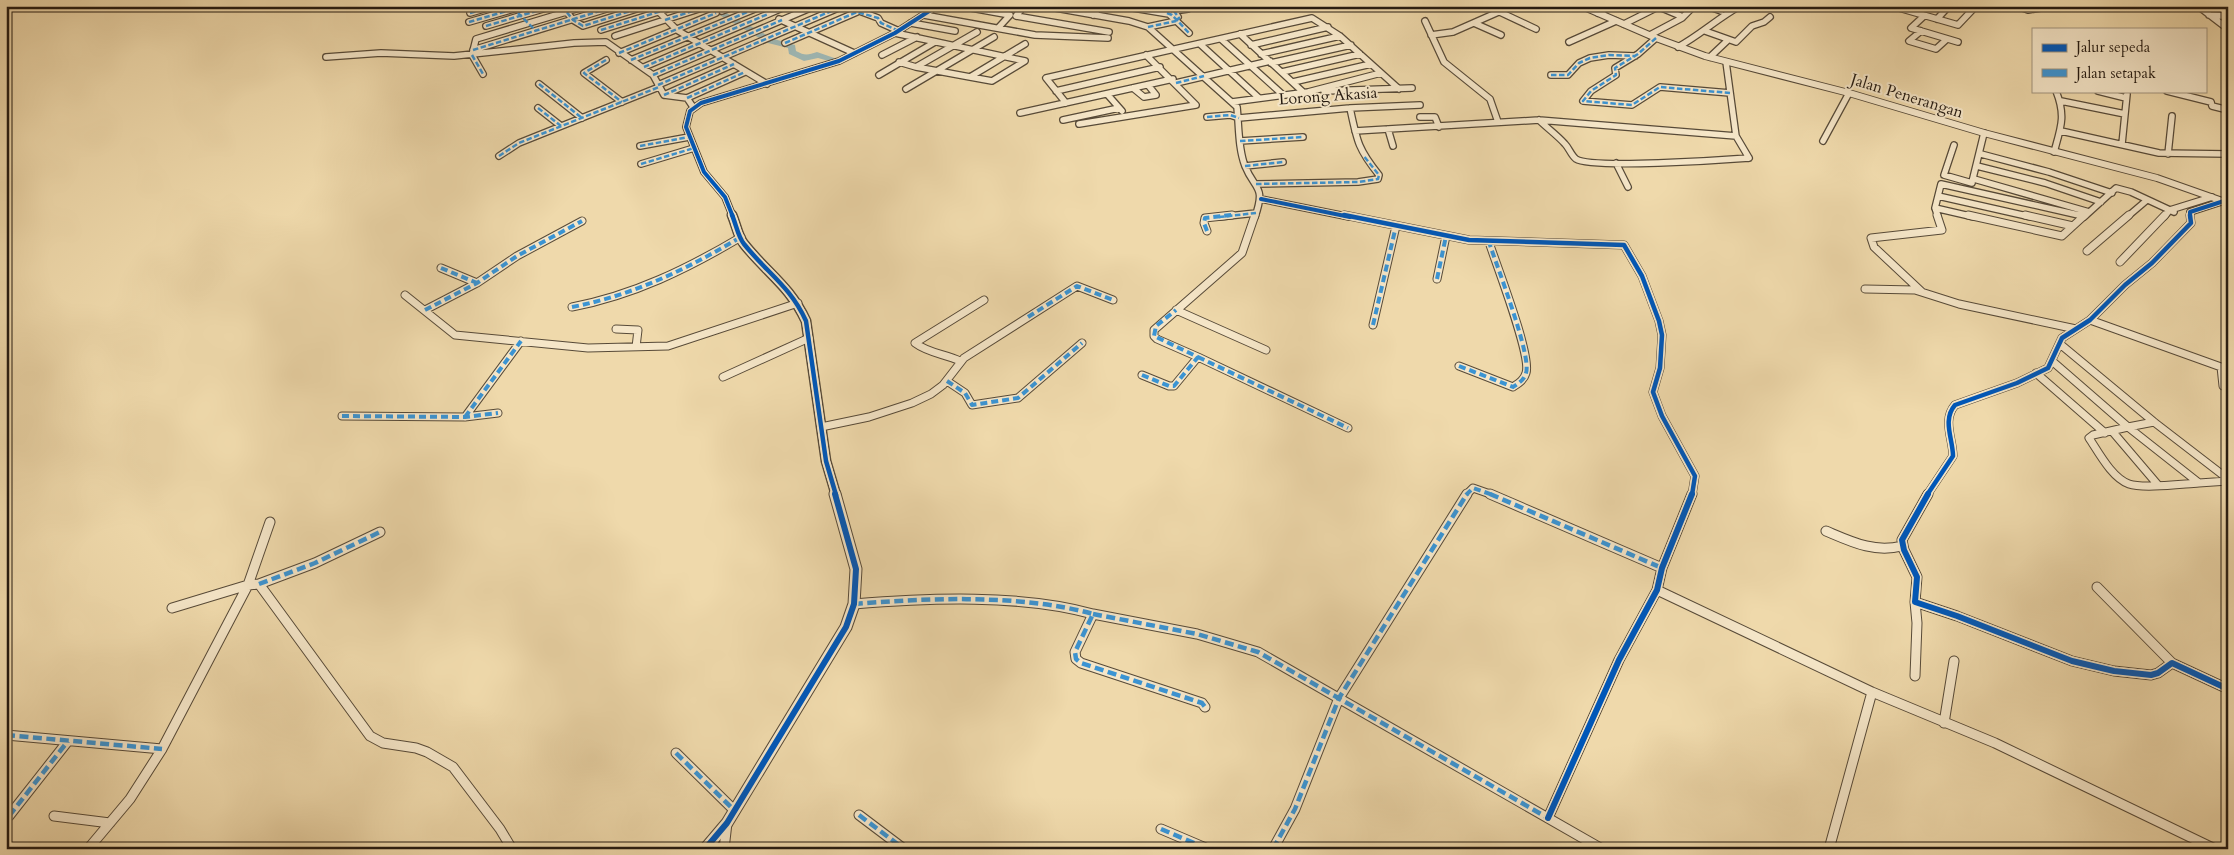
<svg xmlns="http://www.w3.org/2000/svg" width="2234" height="855" font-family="Cardo,serif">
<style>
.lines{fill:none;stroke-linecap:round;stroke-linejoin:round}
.river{fill:#9eb7b4;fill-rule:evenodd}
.minor-far2-casing{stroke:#574a38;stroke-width:8}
.minor-far1-casing{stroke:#574a38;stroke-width:9}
.minor-casing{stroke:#574a38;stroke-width:11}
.tertiary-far2-casing{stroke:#574a38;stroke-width:8}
.tertiary-far1-casing{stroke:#574a38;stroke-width:11}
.tertiary-casing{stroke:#574a38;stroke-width:13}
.minor-far2{stroke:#f5e6c8;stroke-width:5.5}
.minor-far1{stroke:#f5e6c8;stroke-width:7}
.minor{stroke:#f5e6c8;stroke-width:9}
.tertiary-far2{stroke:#f5e6c8;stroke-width:6}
.tertiary-far1{stroke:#f5e6c8;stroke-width:8}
.tertiary{stroke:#f5e6c8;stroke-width:11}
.quiet-far2{stroke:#3b94d3;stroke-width:2.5;stroke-dasharray:5.5 2.5;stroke-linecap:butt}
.quiet-far1{stroke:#3b94d3;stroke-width:4;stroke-dasharray:7 4;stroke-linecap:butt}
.quiet{stroke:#3b94d3;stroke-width:4.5;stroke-dasharray:9 4.5;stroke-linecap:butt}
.cycleway-far2-casing{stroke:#f5e6c8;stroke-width:6}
.cycleway-far1-casing{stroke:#f5e6c8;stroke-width:8}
.cycleway-casing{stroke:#f5e6c8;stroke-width:9}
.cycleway-far2{stroke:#0057b8;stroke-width:4}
.cycleway-far1{stroke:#0057b8;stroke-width:4.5}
.cycleway{stroke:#0057b8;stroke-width:6}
.labels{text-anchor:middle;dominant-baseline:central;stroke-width:4;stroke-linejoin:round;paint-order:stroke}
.far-street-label{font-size:16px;fill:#241a11;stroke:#f5e6c8}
</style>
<rect width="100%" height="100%" fill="#efd9ab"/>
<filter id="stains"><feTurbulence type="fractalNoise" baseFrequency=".004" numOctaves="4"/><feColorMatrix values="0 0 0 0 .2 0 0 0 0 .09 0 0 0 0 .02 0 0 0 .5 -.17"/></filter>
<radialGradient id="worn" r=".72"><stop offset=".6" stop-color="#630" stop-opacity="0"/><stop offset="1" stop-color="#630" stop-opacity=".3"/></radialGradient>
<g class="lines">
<path class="river" d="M704 6H714L774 39 795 45 796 51C805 56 808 55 817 52L840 60 836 63 818 58 804 61 789 54 788 48 768 43Z"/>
<defs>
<path id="minor-far2" d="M229 6H237
M562 6 573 20 583 26 646 6
M653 6 677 30 767 84
M846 6 878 18 881 23 899 31
M960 6 1010 15 999 27
M1024 6 1016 16 1109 32
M1044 6 1129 21 1148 27 1237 107C1239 126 1238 148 1245 166 1255 191 1266 185 1255 217
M1121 6 1169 14 1189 33
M1487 6 1536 29
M1657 6 1683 17
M1707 6 1721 11
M1892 6 1958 25 1976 6
M2017 6 2028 10 2053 6
M2198 6 2228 29
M722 11 735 6
M470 13 494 6
M1598 13 1612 6
M924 15 1035 35 1108 38
M1093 15 1101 6
M2209 15 2228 16
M1924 16 1911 28 1958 42
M1178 17 1174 11 1188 9 1190 6
M779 19 854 53
M1937 19 1949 6
M1425 21 1444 62 1490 99 1498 122
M469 22 524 6
M911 23 955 31
M1474 23 1501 35
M1624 24 1658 7
M486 26 553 6
M1148 27 1176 21
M601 30 677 6
M1705 31 1736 42 1752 26 1764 22 1770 17
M1921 31 1909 41 1936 49 1947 39
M895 33 1025 61 992 81 970 77
M1240 34 1303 92
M1431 35 1453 32 1512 6
M1650 35 1682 18 1694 6
M615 36 708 6
M1656 38 1638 54 1615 68 1616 75 1591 91 1583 101 1632 105 1660 87 1730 93
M1221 39 1282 94
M1569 42 1616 21
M785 43 857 12
M1200 44 1259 98
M1251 45 1328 27
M1678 47C1700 35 1718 18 1740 6
M473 50 616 6
M619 53 716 13
M1261 54 1340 36
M882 55 917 37
M326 57 381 53 454 56 574 43 606 42 653 75 664 95 687 98 693 107
M1710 57 1728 40
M606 60 584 73 622 102
M631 60 762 6
M899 62 916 67 977 32
M1726 62 1736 136 1749 158
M1271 63 1351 45
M644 67 787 6
M916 67 970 77 1025 44
M1282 72 1360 54
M483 74 472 55 476 39 586 6
M653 75 815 6
M879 75 935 42
M1551 75H1568L1579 63 1590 58 1609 55 1635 56
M1293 82 1371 64
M1176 83 1270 61
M539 84 582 118
M658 85 843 6
M1133 88 1144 97 1156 95 1148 85
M906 89 994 37
M1056 91 1160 67
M1324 91 1412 88
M2098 91 2126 98
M2167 91 2211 102 2212 106 2228 110
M1107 94 1122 111
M664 95 734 64
M687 98 745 72
M2061 101 2125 114
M1232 102 1308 92 1381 73
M1066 103 1046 78 1312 18 1340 36 1399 89
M538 108 561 126
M1020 113 1173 79
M1207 117 1230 115 1239 118 1350 108 1420 105
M1420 117H1435L1439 127
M1063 120 1119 108
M1539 120C1547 128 1557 135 1565 144 1569 148 1571 155 1576 159 1591 169 1723 160 1749 158
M1079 124 1196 105 1146 55
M1388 129 1393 146
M1355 131 1539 120 1736 136
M2061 131 2159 153 2228 154
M1240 141 1303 137
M1823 141 1849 93
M2122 144 2127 94
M1954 145 1944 175 1972 183
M640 146 689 137
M2054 152C2061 127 2066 116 2056 91
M1981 154 2049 172 2112 193
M2168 154 2172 116
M499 156 519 143 659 87
M1616 163 1628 187
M641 164 694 148
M1245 166 1283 162
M1977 166 2045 183 2101 202
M1974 179 2089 212
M1972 182 1984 133
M1256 184 1358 182 1378 179 1379 175C1358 149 1357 141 1350 108
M1938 196 2031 217
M1261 199 1350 217
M1935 208 1974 217
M1219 217 1256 213
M1938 217 1935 208 1941 184 2083 216
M2084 217 2116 188 2131 192 2174 212
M2127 217 2147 200
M2164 217 2170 210 2212 197
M2190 217V212L2224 201"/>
<path id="minor-far1" d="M1344 215 1469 240 1624 245 1642 276 1659 321 1662 335 1660 368 1653 392 1662 416 1695 476 1692 495
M1968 215 2062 236 2085 215
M2025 215 2073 226
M2080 215 2083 216
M1207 231 1204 223 1205 218 1232 215
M2087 251 2129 215
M2120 262 2165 215
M441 268 477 283
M1437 279 1446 236
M1865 289 1915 290 1959 304 2076 329
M1922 292 1874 247 1871 238 1942 230 1937 215
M405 295 455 335 588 348 668 346 798 303
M572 307C634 295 687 269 741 237
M425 310 477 283 517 256 582 221
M1176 310 1266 350
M2090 320 2221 367 2223 386
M1373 325 1396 226
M616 329 638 330 636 347
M2060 344 2154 422 2228 479
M1198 357 1348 428
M960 361C945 354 928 353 915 343L984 300
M2052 361 2128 427 2154 422
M1459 366 1513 387C1519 383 1524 380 1526 373 1532 356 1496 264 1489 242
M2036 373 2105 433
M1142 375 1169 386H1174L1198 357 1157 339 1154 336V330L1242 253 1255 215
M723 377 809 338
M947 381 965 393 972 405 1018 398 1082 343
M342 416 465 417 498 413
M465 417 521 341
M821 427 869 417 912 403 931 394 943 385 964 358 1077 286 1113 300
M2128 427 2199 483C2182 484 2143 489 2129 484 2112 478 2099 453 2089 438L2093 435Z
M2112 431 2158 485
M2199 483 2228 481
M1466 495 1473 488 1493 495
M1927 495 1953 456C1953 439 1942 420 1955 405L2017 383 2048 368 2062 338 2090 320 2125 285 2152 263 2191 223 2190 215"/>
<path id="minor" d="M1490 494 1662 568
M1928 494 1902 540 1904 550 1917 577 1915 602 1957 616 2072 661 2114 671 2151 675 2158 673 2172 663 2228 689
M1826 531C1852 542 1874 553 1902 546
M259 584 315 563 380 532
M2097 587 2172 663
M1657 590 1872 692 1995 743 2215 849
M1915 602 1917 623 1915 676
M854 604C928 598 1022 594 1093 614L1075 652 1076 659 1081 663 1202 703 1205 707
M172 608 248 585 259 584 370 736 383 743 416 748 427 752 453 767 500 829 512 849
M1093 614 1197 634 1258 652 1602 849
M1944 723 1954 661
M6 735 162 749
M676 753 735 811
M2228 810V825
M859 815 904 849
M9 816 68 741
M54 816 110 823
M1548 818 1619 660 1657 590 1662 568 1692 494
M1161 829 1208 849
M88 849 130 799 162 749 248 585 270 522
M724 849 727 823
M1273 849 1295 809 1339 698 1467 494
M1829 849 1872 692"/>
<path id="tertiary-far2" d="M1582 6 1656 38 1705 56 1849 93 1984 133 2157 178 2228 203
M733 217 725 197 704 172 686 127 690 111 701 103 839 61 895 33 937 6"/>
<path id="tertiary-far1" d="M732 215C736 224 738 237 744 244 767 273 790 286 806 321L826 461 836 495"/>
<path id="tertiary" d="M705 849 727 823 846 627 854 604 856 569 835 494"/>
</defs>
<use href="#minor-far2" class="minor-far2-casing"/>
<use href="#minor-far1" class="minor-far1-casing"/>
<use href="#minor" class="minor-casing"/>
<use href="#tertiary-far2" class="tertiary-far2-casing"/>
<use href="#tertiary-far1" class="tertiary-far1-casing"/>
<use href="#tertiary" class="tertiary-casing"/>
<use href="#minor-far2" class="minor-far2"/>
<use href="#minor-far1" class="minor-far1"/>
<use href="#minor" class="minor"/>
<use href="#tertiary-far2" class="tertiary-far2"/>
<use href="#tertiary-far1" class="tertiary-far1"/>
<use href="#tertiary" class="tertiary"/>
<path class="quiet-far2" d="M562 6 573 20 583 26 646 6
M722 11 735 6
M470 13 494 6
M518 13 536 31
M1167 13 1172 15 1189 33
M665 20 708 6
M1176 21 1179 18 1174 11 1188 9 1190 6
M469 22 524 6
M486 26 553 6
M1148 27 1176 21
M601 30 677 6
M1656 38 1638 54 1615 68 1616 75 1591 91 1583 101 1632 105 1660 87 1730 93
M785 43 857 12 878 18 881 23 899 31
M473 50 616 6
M619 53 716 13
M472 55 483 74
M606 60 584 73 622 102
M631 60 762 6
M644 67 768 14
M653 75 782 20
M1551 75H1568L1579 63 1590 58 1609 55 1635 56
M1176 83 1204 76
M539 84 582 118
M658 85 843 6
M664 95 734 64
M687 98 745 72
M538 108 561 126
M1207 117 1230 115 1239 118
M1240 141 1303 137
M640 146 689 137
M499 156 519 143 659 87
M641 164 694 148
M1245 166 1283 162
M1256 184 1358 182 1378 179 1379 175 1363 155
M1219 217 1256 213"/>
<path class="quiet-far1" d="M1207 231 1204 223 1205 218 1232 215
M441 268 477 283
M1437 279 1446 236
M572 307C634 295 687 269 741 237
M425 310 477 283 517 256 582 221
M1028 317 1077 286 1113 300
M1373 325 1396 226
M1198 357 1348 428
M1459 366 1513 387C1519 383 1524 380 1526 373 1532 356 1496 264 1489 242
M1142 375 1169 386H1174L1198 357 1154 336 1156 326 1176 310
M947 381 965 393 972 405 1018 398 1082 343
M342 416 465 417 498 413
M465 417 521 341
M1466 495 1473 488 1493 495"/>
<path class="quiet" d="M1490 494 1662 568
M259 584 315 563 380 532
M854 604C928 598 1022 594 1093 614L1075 652 1076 659 1081 663 1202 703 1205 707
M1093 614 1197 634 1258 652 1548 818 1549 816
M6 735 162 749
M676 753 735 811
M859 815 904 849
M9 816 68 741
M1161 829 1208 849
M1273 849 1295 809 1339 698 1467 494"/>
<defs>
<path id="cycleway-far2" d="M1261 199 1350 217
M733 217 725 197 704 172 686 127 690 111 701 103 839 61 895 33 937 6
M2190 217V212L2224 201"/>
<path id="cycleway-far1" d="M732 215C736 224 738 237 744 244 767 273 790 286 806 321L826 461 836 495
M1344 215 1469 240 1624 245 1642 276 1659 321 1662 335 1660 368 1653 392 1662 416 1695 476 1692 495
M1927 495 1953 456C1953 439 1942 420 1955 405L2017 383 2048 368 2062 338 2090 320 2125 285 2152 263 2191 223 2190 215"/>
<path id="cycleway" d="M1928 494 1902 540 1904 550 1917 577 1915 602 1957 616 2072 661 2114 671 2151 675 2158 673 2172 663 2228 689
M1548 818 1619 660 1657 590 1662 568 1692 494
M705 849 727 823 846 627 854 604 856 569 835 494"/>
</defs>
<use href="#cycleway-far2" class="cycleway-far2-casing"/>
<use href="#cycleway-far1" class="cycleway-far1-casing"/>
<use href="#cycleway" class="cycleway-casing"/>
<use href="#cycleway-far2" class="cycleway-far2"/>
<use href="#cycleway-far1" class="cycleway-far1"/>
<use href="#cycleway" class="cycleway"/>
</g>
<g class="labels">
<g class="far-street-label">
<text transform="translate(1328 96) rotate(-4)">Lorong Akasia</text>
<text transform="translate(1907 96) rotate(17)">Jalan Penerangan</text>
</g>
</g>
<rect width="2234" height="855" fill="none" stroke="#efd9ab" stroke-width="25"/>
<rect x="8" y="8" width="2219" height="840" fill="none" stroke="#241a11" stroke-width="2.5"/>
<rect x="12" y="12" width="2209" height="830" fill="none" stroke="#241a11"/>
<rect x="2032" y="28" width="175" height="65" fill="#f5e6c8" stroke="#a1947f"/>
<rect x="2042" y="44" width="25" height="8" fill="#0057b8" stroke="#a1947f"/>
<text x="2076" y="52" font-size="15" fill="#241a11">Jalur sepeda</text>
<rect x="2042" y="69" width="25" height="8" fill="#3b94d3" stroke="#a1947f"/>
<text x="2076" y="78" font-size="15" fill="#241a11">Jalan setapak</text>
<rect width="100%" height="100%" filter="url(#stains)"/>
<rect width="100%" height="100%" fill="url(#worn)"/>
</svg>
